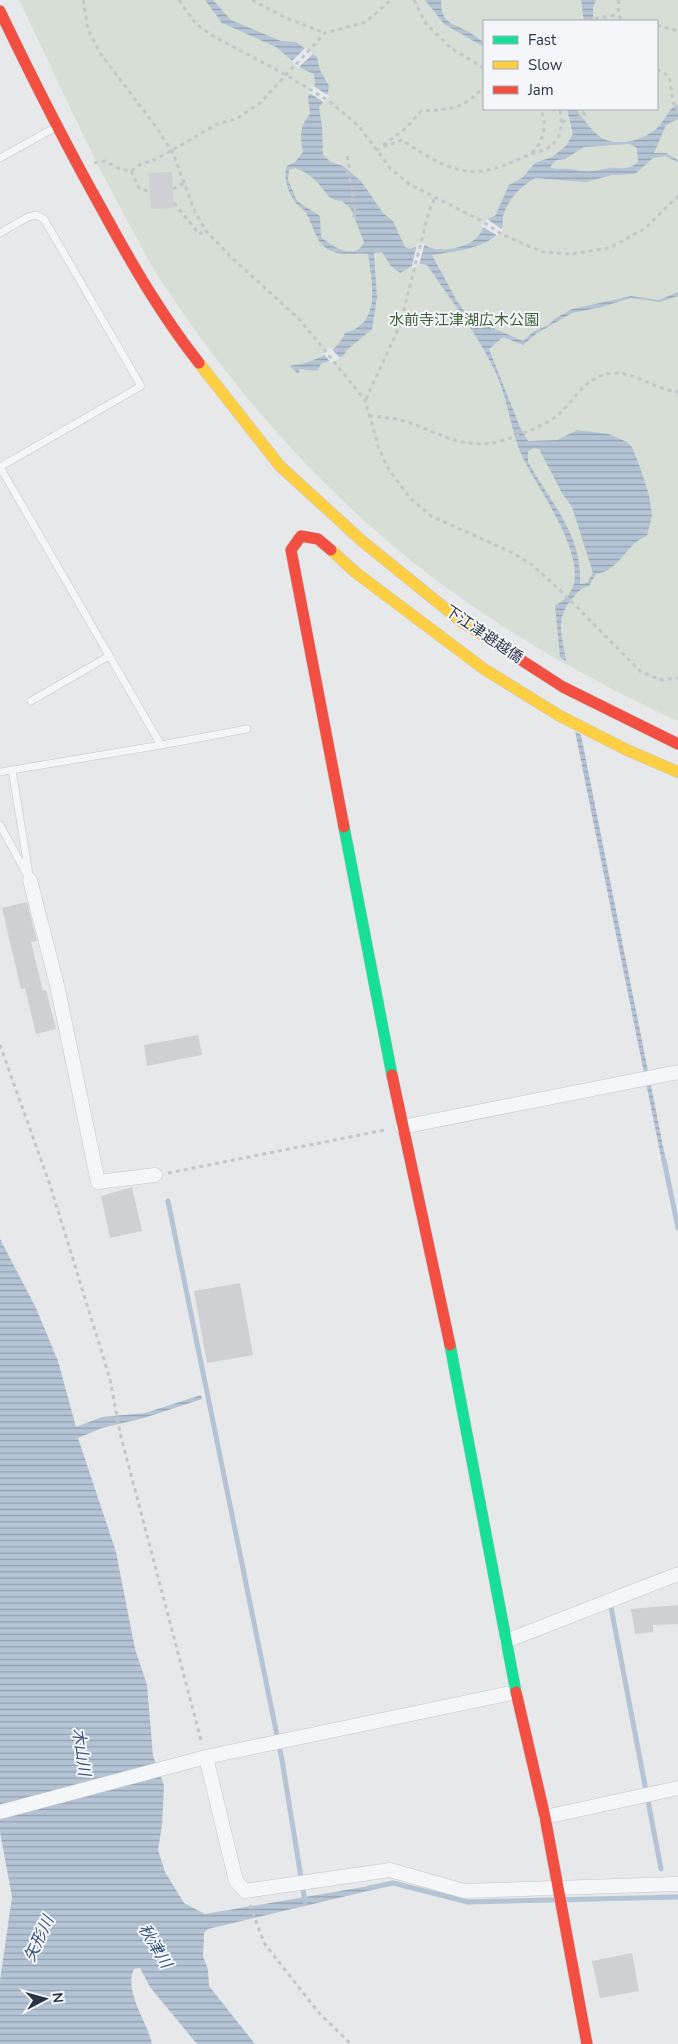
<svg xmlns="http://www.w3.org/2000/svg" width="678" height="2044" font-family="'Nunito Sans','Noto Sans JP',sans-serif">
<style>
.green{fill:#d6ded6;fill-rule:evenodd}
.water{fill:url(#water-rules);fill-rule:evenodd}
.pier{fill:#e6e8ea}
.lines{fill:none;stroke-linecap:round;stroke-linejoin:round}
.stream{stroke:#b4c4d5;stroke-width:5}
.building{fill:#ced0d3}
.lane-casing{stroke:#c4c6c8;stroke-width:8}
.street-casing{stroke:#c4c6c8;stroke-width:15}
.fast-casing{stroke:#c4c6c8;stroke-width:12}
.slow-casing{stroke:#c4c6c8;stroke-width:12}
.jam-casing{stroke:#c4c6c8;stroke-width:12}
.path{stroke:#c5c6ca;stroke-width:3;stroke-dasharray:4 4;stroke-linecap:butt}
.lane{stroke:#f5f6f7;stroke-width:7}
.street{stroke:#f5f6f7;stroke-width:14}
.fast{stroke:#16e098;stroke-width:11}
.slow{stroke:#ffcf43;stroke-width:11}
.jam{stroke:#f24e42;stroke-width:11}
.labels{text-anchor:middle;dominant-baseline:central;stroke-width:4;stroke-linejoin:round;paint-order:stroke}
.park-label{font-size:15px;fill:#3f6138;stroke:#f4f6f9}
.street-label{font-size:15px;fill:#2b3445;stroke:#f4f6f9}
.water-label{font-size:16px;font-style:italic;fill:#34527a;stroke:#f4f6f9}
</style>
<defs>
<pattern id="water-rules" width="6" height="5" patternUnits="userSpaceOnUse" patternTransform="scale(1.25)"><rect width="6" height="5" fill="#b4c4d5"/><path d="M0 2.5h6" fill="none" stroke="#93a0af"/></pattern>
</defs>
<rect width="100%" height="100%" fill="#e6e8ea"/>
<path class="green" d="M19 0H678V721C598 684 522 642 451 591 336 508 237 397 160 279 148 261 139 241 128 222 88 149 55 74 19 0ZM484 21H657V109H484Z"/>
<path class="water" d="M205 0H213L231 20 281 41 296 42 317 57 320 70 329 86 328 93 319 108 322 126 323 155 331 162 343 166 361 181 383 213 393 221 405 247 410 249 424 244C435 255 471 248 479 235 483 230 485 223 489 218L495 216 509 185 522 178 535 163 552 157 566 146 573 134 567 109H576C584 119 591 131 602 138 618 148 649 139 660 125 667 117 668 109 678 104V119L666 125 654 153H666L678 160V162L665 156 653 158 635 174 612 175 586 182 535 178C520 187 509 198 503 216 502 219 504 224 502 227 494 248 450 252 432 255L457 301 476 328 484 324 523 341 533 332 548 325 556 318 572 309 631 296 659 300 678 292V296L660 302 631 298 602 307 572 313 536 334 523 345 503 337 489 349 520 427 528 441 557 440 577 430 609 434 627 442 632 447 640 467 649 495 652 515 647 536C626 543 619 572 596 574L589 586C579 589 578 592 571 600 554 621 563 637 566 661L560 657 555 606C559 603 566 599 569 594 593 562 537 488 523 458 511 433 509 404 498 378 481 338 451 301 427 265L417 263 400 273 390 265 382 252 374 253 377 298 372 329 348 349 343 356 321 364 317 371 300 369 298 374 290 366C311 363 337 354 345 333 382 324 372 282 368 254 358 252 345 256 334 252 315 246 315 227 306 213 303 208 298 206 295 202 288 192 283 178 287 166L295 162 303 152C300 135 299 127 310 114L308 97 315 85 314 74 302 69 276 47 222 23ZM629 144 637 148 638 162C626 173 618 165 605 169 589 172 586 172 570 169 562 168 557 170 550 167L556 160 565 159 584 147ZM295 168C304 171 310 175 317 182 326 191 327 200 342 201L351 209 364 242C356 262 331 246 321 237L320 216 297 201 288 180 289 170ZM534 448 539 449 562 493 572 507 593 573 587 583 580 584C583 535 550 502 528 462V451Z
M425 0H441C441 23 450 22 467 31 473 34 479 39 484 43V47L444 24Z
M581 0H596L593 7V21H584Z
M575 731 581 735 667 1166 663 1167Z
M0 1239 36 1308 58 1361 76 1427 102 1417 145 1413 201 1395 202 1399 144 1418 102 1428 78 1438 116 1552 135 1649 147 1685 153 1756 164 1785 162 1825 158 1850 165 1872 184 1903 205 1914 375 1885 376 1889 208 1929 204 1933 203 1956 208 1970 209 1986 255 2044H197L150 1987 140 1968 134 1969C123 1991 148 2023 152 2044H0V1981L12 1897 0 1832Z"/>
<path class="pier" d="M306 47 313 54 298 68 292 61Z
M312 85 329 96 325 103 308 92Z
M487 219 503 230 498 236 481 226Z
M425 243 419 265 411 269 417 244Z
M330 347 340 358 331 363 323 353Z"/>
<g class="lines">
<path class="stream" d="M664 1160 678 1228
M168 1201 282 1760 305 1902
M610 1602 661 1869
M369 1888 393 1883 468 1902 678 1897"/>
</g>
<path class="building" d="M172 172 174 208 151 209 149 173Z
M27 902 37 941 31 942 43 991 46 990 56 1029 36 1034 25 988 21 989 2 908Z
M198 1035 202 1055 147 1066 144 1045Z
M132 1187 142 1231 110 1238 101 1196Z
M240 1283 253 1355 207 1363 194 1291Z
M678 1605V1624L653 1625V1632L635 1634 631 1609Z
M632 1953 639 1991 600 1998 592 1961Z"/>
<g class="lines">
<defs>
<path id="lane" d="M0 158 56 127
M0 233 28 217 36 215 44 219 141 386 0 467
M0 467 161 745 247 729
M31 701 109 656
M0 772 161 745
M0 825 30 880 12 770"/>
<path id="street" d="M30 880 57 985 98 1182 155 1175
M402 1127 678 1072
M506 1641 678 1574
M206 1757 236 1881 245 1891 390 1870 464 1891 678 1884
M0 1812 206 1757 516 1692
M545 1817 678 1788"/>
<path id="fast" d="M344 827 392 1075
M450 1345 516 1692"/>
<path id="slow" d="M199 363 280 466 362 541 462 622 487 638
M331 550 355 572 484 669 560 716 627 750 678 772"/>
<path id="jam" d="M0 11C33 80 67 147 104 213 133 266 162 316 199 363
M331 550 318 539 301 536 291 550 344 827
M487 638 563 687 678 744
M392 1075 450 1345
M516 1692 545 1817 587 2044"/>
</defs>
<use href="#lane" class="lane-casing"/>
<use href="#street" class="street-casing"/>
<use href="#fast" class="fast-casing"/>
<use href="#slow" class="slow-casing"/>
<use href="#jam" class="jam-casing"/>
<path class="path" d="M83 0 88 29 100 53 156 127 173 153 195 212 206 231 231 257 300 320 365 400 379 449 388 468 409 497 431 516 511 552 531 564 561 591 641 672 662 680 678 678
M179 0 196 24 213 36 286 75 329 101 359 126 390 168 409 184 482 221 503 235 543 252 570 254 609 248 644 229 678 196
M252 0 284 17 325 33
M414 0 426 24 452 49 484 68
M619 0 618 15 623 21
M579 21 618 15
M657 25 678 31
M657 69 669 76 673 102 678 112
M562 122 585 115 580 109
M383 145 406 128 421 111C453 109 461 110 484 87
M376 150 402 140C420 152 439 165 461 170 486 176 509 163 531 154 540 151 549 150 555 142 563 132 562 121 560 109
M532 153C544 141 548 124 540 109
M347 156 349 167 347 168 354 195H351L356 213 351 220
M94 163 105 161 120 169 131 171 144 162H150L171 151 217 124 236 119 260 103 325 33 366 22 391 0
M131 171 139 188 150 192
M173 189 184 183
M174 203 199 234 206 231
M366 399 400 325 429 211 435 197
M369 416C382 417 395 418 407 422 438 432 456 447 491 443 507 441 541 427 554 418 576 402 582 376 613 373 636 372 656 390 678 392
M0 1045 50 1185 110 1379 120 1433 202 1744
M168 1173 385 1130
M250 1905 264 1943 319 2013 351 2044"/>
<use href="#lane" class="lane"/>
<use href="#street" class="street"/>
<use href="#fast" class="fast"/>
<use href="#slow" class="slow"/>
<use href="#jam" class="jam"/>
</g>
<g class="labels">
<g class="park-label">
<text x="464" y="320">水前寺江津湖広木公園</text>
</g>
<g class="street-label">
<text transform="translate(484 634) rotate(34)">下江津避越僑</text>
</g>
<g class="water-label">
<text transform="translate(81 1752) rotate(82)">木山川</text>
<text transform="translate(39 1939) rotate(-65)">矢形川</text>
<text transform="translate(155 1946) rotate(59)">秋津川</text>
</g>
</g>
<rect x="483" y="20" width="175" height="90" fill="#f4f6f9" stroke="#a4a8b1"/>
<rect x="493" y="36" width="25" height="8" fill="#16e098" stroke="#a4a8b1"/>
<text x="528" y="45" font-size="15" fill="#2b3445">Fast</text>
<rect x="493" y="61" width="25" height="8" fill="#ffcf43" stroke="#a4a8b1"/>
<text x="528" y="70" font-size="15" fill="#2b3445">Slow</text>
<rect x="493" y="86" width="25" height="8" fill="#f24e42" stroke="#a4a8b1"/>
<text x="528" y="95" font-size="15" fill="#2b3445">Jam</text>
<g transform="translate(45 1999) rotate(84)" stroke="#f4f6f9" stroke-width="4" paint-order="stroke">
<path d="M0-4L9 19L0 12L-9 19Z" fill="#2b3445"/>
<text y="-8" font-size="14" font-weight="bold" text-anchor="middle" fill="#2b3445">N</text>
</g>
</svg>
